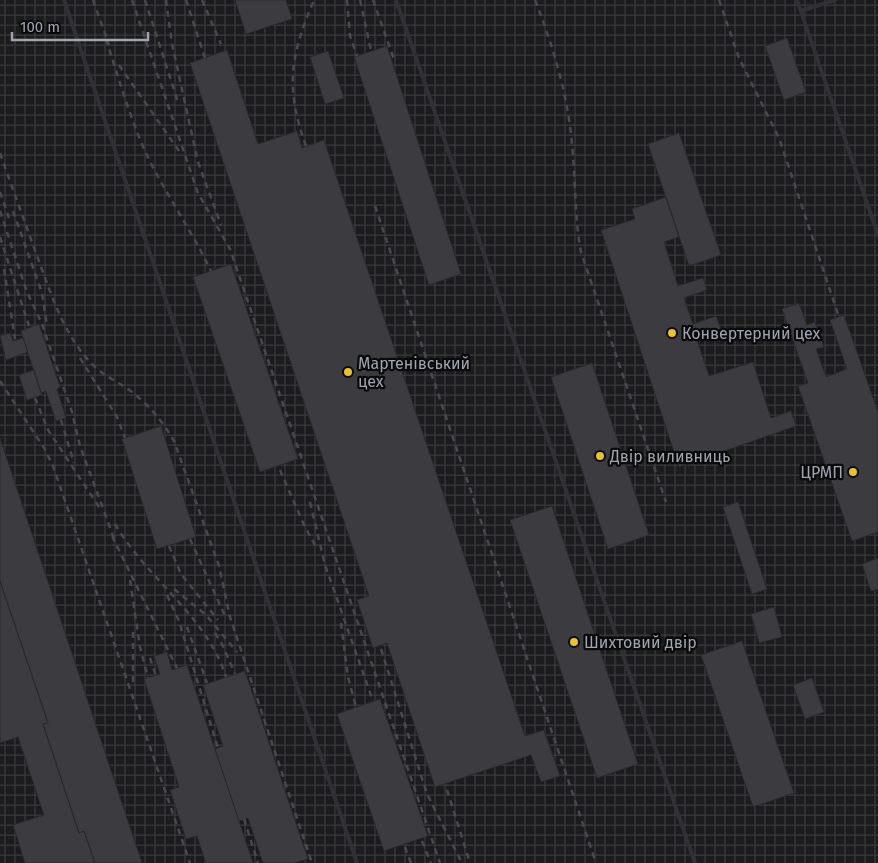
<svg xmlns="http://www.w3.org/2000/svg" width="878" height="863" font-family="'Fira Sans',sans-serif">
<style>
.industrial{fill:url(#industrial-grid)}
.building{fill:#3c3c40;stroke:#2a292c}
.lines{fill:none;stroke-linecap:round;stroke-linejoin:round}
.service{stroke:#303135;stroke-width:4}
.rail{stroke:#48484e;stroke-width:2.5;stroke-dasharray:6 5;stroke-linecap:butt}
.poi-dot{fill:#e8c230;stroke:#0a0a0b;stroke-width:2}
.labels{text-anchor:middle;dominant-baseline:central;stroke-width:4.5;stroke-linejoin:round;paint-order:stroke}
.poi-label{font-size:16px;fill:#a1a4b1;stroke:#0a0a0b;text-anchor:start}
</style>
<defs>
<pattern id="industrial-grid" width="8" height="8" patternUnits="userSpaceOnUse" patternTransform="scale(1.25)"><rect width="8" height="8" fill="#1c1b1d"/><path d="M0 4h8M4 0v8" fill="none" stroke="#3a393b"/></pattern>
</defs>
<rect width="100%" height="100%" fill="#0f0f10"/>
<path class="industrial" d="M0 0H878V863H0Z"/>
<path class="building" d="M235 0H286L292 19 246 34Z
M787 38 806 92 784 100 765 46Z
M387 46 461 274 429 285 354 57Z
M227 50 258 144 297 131 302 148 324 140 525 736 544 730 560 776 541 782 531 755 435 787 387 643 373 648 357 600 369 596 190 63Z
M328 51 344 98 325 104 310 57Z
M679 133 721 255 689 266 648 144Z
M666 197 679 237 664 242 678 286 703 278 707 290 684 298 693 324 716 316 721 329 696 337 709 376 753 362 771 418 791 411 796 426 679 467 601 230 635 219 632 209Z
M231 264 298 459 260 472 193 277Z
M799 303 807 325 815 322 824 347 816 349 826 377 847 369 830 320 844 315 878 412V532L852 541 798 386 808 383 782 309Z
M39 324 60 387 57 389 66 418 56 421 46 391 41 393 21 331Z
M10 333 13 341 23 338 28 352 6 360 0 336Z
M592 363 649 535 608 549 551 377Z
M34 370 42 395 27 400 19 375Z
M161 426 196 537 157 549 122 439Z
M0 438 142 863H95L84 831 79 833 43 724 48 723 0 581Z
M738 502 767 589 752 594 723 507Z
M552 506 638 764 597 778 510 520Z
M878 558V589L871 591 862 564Z
M0 581 48 723 43 724 79 833 84 831 95 863H25L13 825 44 815 18 737 0 743Z
M774 607 782 637 759 643 751 614Z
M742 641 794 793 753 807 701 655Z
M167 652 172 670 187 665 253 863H206L197 836 186 839 170 790 179 787 144 679 160 674 154 656Z
M245 671 308 859 294 863H263L248 818 239 821 215 749 223 746 203 685Z
M812 678 824 712 805 719 793 685Z
M380 699 428 836 384 851 337 714Z"/>
<g class="lines">
<path class="service" d="M64 0 357 863
M396 0 695 863
M797 0 878 235
M801 11 835 0"/>
<path class="rail" d="M93 0 109 45
M132 0 198 193 230 249 440 863
M145 0 178 102
M166 0 172 44 198 162 221 225
M186 0 205 58
M202 0 221 44
M347 0 350 36 357 56
M360 0 371 51
M373 0 395 62
M535 0C553 46 568 95 572 145 576 181 574 216 581 252L666 502
M719 0 739 58 779 138 839 317
M106 39C118 76 129 115 145 151 164 192 191 229 211 271
M119 65 179 151
M306 146C285 88 290 56 314 0
M0 153C12 187 24 220 36 253 50 291 62 331 89 361 101 375 118 381 132 392 150 406 163 422 174 441L219 566 230 617 312 863
M0 192 9 218
M375 206 596 863
M0 211 27 292 42 324 72 412 80 446 115 541
M13 211 42 293 47 326
M0 237 29 326
M4 269 15 339
M80 358 117 417 125 438
M0 381 44 448 53 466 190 863
M35 398 48 430 101 510
M61 420 74 463
M280 470 304 525 316 547
M310 502 325 565 373 701
M115 524C147 579 207 616 226 677
M112 536 177 668
M190 539 225 616
M169 546 181 574 218 620
M130 580 140 647 148 678
M174 589 206 615 237 652
M167 595 179 621 218 748
M341 623 348 677 356 707
M187 627 207 683
M133 632V687
M215 633 222 644 235 674
M381 649 427 794 462 863
M150 658 156 676
M447 790 470 863
M244 819 258 863
M422 841 431 863
M405 847 411 863"/>
</g>
<g class="poi-dot">
<circle cx="672" cy="333" r="5"/>
<circle cx="348" cy="372" r="5"/>
<circle cx="600" cy="456" r="5"/>
<circle cx="853" cy="472" r="5"/>
<circle cx="574" cy="642" r="5"/>
</g>
<g class="labels">
<g class="poi-label">
<text x="682" y="333">Конвертерний цех</text>
<text x="358" y="363">Мартенівський<tspan x="358" dy="18">цех</tspan></text>
<text x="610" y="456">Двір виливниць</text>
<text x="843" y="472" text-anchor="end">ЦРМП</text>
<text x="584" y="642">Шихтовий двір</text>
</g>
</g>
<path d="M12 32v8h136v-8" fill="none" stroke="#a1a4b1" stroke-width="2.5"/>
<text x="20" y="32" font-size="15" fill="#a1a4b1" stroke="#0a0a0b" stroke-width="4" paint-order="stroke">100 m</text>
</svg>
